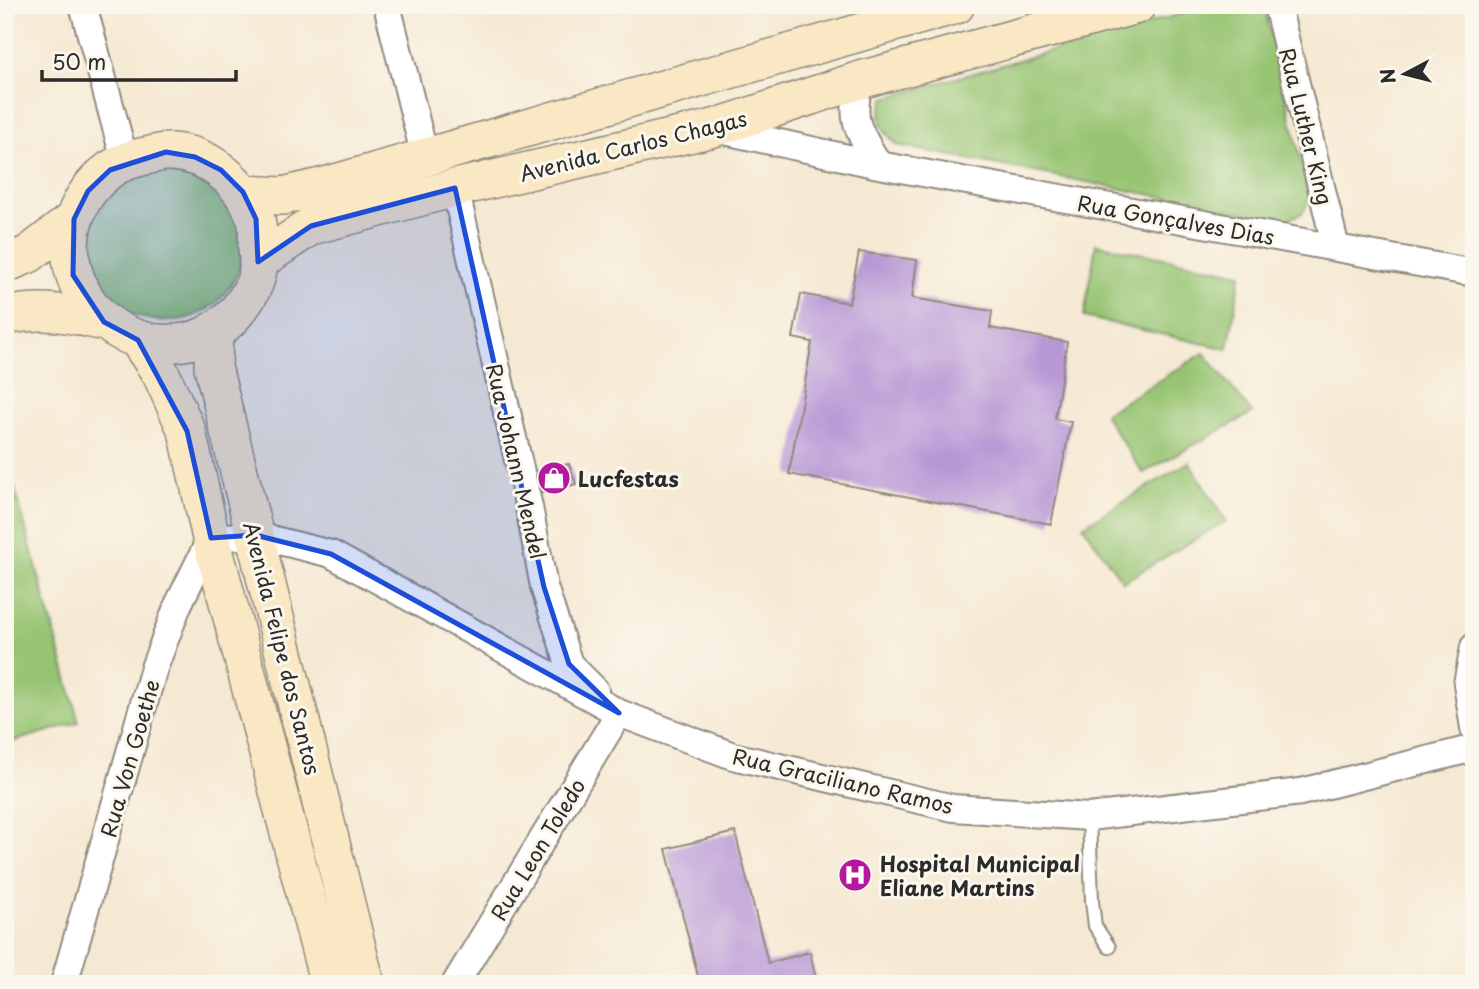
<svg xmlns="http://www.w3.org/2000/svg" width="1479" height="989" font-family="'Playpen Sans',sans-serif">
<style>
.park{fill:#97c472;stroke:#61784e;stroke-width:2}
.building{fill:#b897d6}
.lines{fill:none;stroke-linecap:round;stroke-linejoin:round}
.lane-casing{stroke:#908a7f;stroke-width:16}
.street-casing{stroke:#908a7f;stroke-width:30}
.secondary-casing{stroke:#908a7f;stroke-width:40}
.lane{stroke:#fff;stroke-width:12}
.street{stroke:#fff;stroke-width:26}
.secondary{stroke:#fae7c3;stroke-width:37}
.marked{fill:#1d4ed8;fill-opacity:0.2;stroke:#1d4ed8;stroke-width:5;stroke-linejoin:round}
.labels{text-anchor:middle;dominant-baseline:central;stroke-width:6;stroke-linejoin:round;paint-order:stroke}
.street-label{font-size:21px;fill:#2b2b2b;stroke:#fbf7ec}
.poi-label{font-size:21px;font-weight:bold;fill:#2b2b2b;stroke:#fbf7ec;text-anchor:start}
</style>
<rect width="100%" height="100%" fill="#fbf7ec"/>
<filter id="ink" filterUnits="userSpaceOnUse"><feTurbulence type="fractalNoise" baseFrequency=".0143" numOctaves="2"/><feDisplacementMap in="SourceGraphic" scale="14" xChannelSelector="R" yChannelSelector="G"/><feConvolveMatrix kernelMatrix="1 2 1 2 8 2 1 2 1" color-interpolation-filters="sRGB"/></filter>
<filter id="wash" filterUnits="userSpaceOnUse"><feTurbulence type="fractalNoise" baseFrequency=".00686" numOctaves="4" result="noise"/><feDisplacementMap in="SourceGraphic" scale="28" xChannelSelector="R" yChannelSelector="G"/><feGaussianBlur stdDeviation="1.57" result="paint"/><feColorMatrix in="noise" values="0 0 0 0 0 0 0 0 0 0 0 0 0 0 0 0 0 1.4 0 .05"/><feComposite in="paint" operator="in"/></filter>
<g filter="url(#wash)">
<rect width="100%" height="100%" fill="#f5e9d3"/>
<path class="park" d="M1213 5H1254L1265 10 1310 199 1302 213 1285 221 897 145C881 128 875 122 885 98Z
M89 244a77 77 0 1 1 154 0a77 77 0 1 1-154 0Z
M1096 244 1241 274 1228 349 1084 317Z
M1204 353 1252 413 1143 473 1104 414Z
M5 454 79 722 5 744Z
M1189 462 1226 521 1123 582 1083 526Z"/>
<g id="blocks">
<path class="building" d="M859 252 917 260 912 298 992 311 990 328 1067 342 1055 419 1071 422 1051 524 789 474 812 342 793 338 801 294 849 303Z
M569 464 576 484 542 493 537 471Z
M735 832 768 963 810 952 817 984H700L666 849Z"/>
</g>
</g>
<g filter="url(#ink)">
<use href="#blocks" fill-opacity="0" stroke="#908a7f" stroke-width="2"/>
<g class="lines">
<defs>
<path id="lane" d="M1089 817 1092 901 1095 926 1109 947"/>
<path id="street" d="M83 5 125 161
M387 5 425 157
M1277 5 1336 248
M860 80C849 121 858 130 879 165
M716 129 879 165 1474 273
M455 188 529 507 544 587 569 664 595 690
M1474 647 1467 684 1474 728
M64 984 154 668 178 605 211 538 255 535 331 554 619 713 733 756 953 808 1089 817 1301 792 1474 748
M455 984 619 713"/>
<path id="secondary" d="M244 194 283 196 325 186 956 5
M258 262 311 226 455 188 714 128 860 80 1137 5
M5 264 29 254 74 219
M5 316C44 308 66 313 104 322
M231 319C222 324 213 332 204 336 190 343 172 344 157 343 69 332 38 222 111 169 122 161 133 159 145 156 152 155 160 152 166 152 206 151 242 181 255 217 259 226 257 239 257 248 258 257 259 267 257 275 251 299 232 318 214 334L213 367 366 984
M138 340 161 374 187 431 211 538 329 984"/>
</defs>
<use href="#lane" class="lane-casing"/>
<use href="#street" class="street-casing"/>
<use href="#secondary" class="secondary-casing"/>
<use href="#lane" class="lane"/>
<use href="#street" class="street"/>
<use href="#secondary" class="secondary"/>
</g>
</g>
<path class="marked" d="M166 152 195 157 221 170 243 192 256 219 258 262 311 226 455 188 544 587 569 664 619 713 331 554 255 535 211 538 187 431 138 340 104 322 73 275 74 219 88 191 110 170Z"/>
<defs>
<symbol id="shop-disc" viewBox="-11 -11 22 22"><circle r="9.5" fill="#b5179e" stroke="#fbf7ec"/><path d="M-5-2.5h2.3a2.7 3.5 0 0 1 5.4 0H5L5.5 6h-11ZM-1.5-2.5h3a1.5 2.3 0 0 0-3 0Z" fill="#fff"/></symbol>
<symbol id="hospital-disc" viewBox="-11 -11 22 22"><circle r="9.5" fill="#b5179e" stroke="#fbf7ec"/><path d="M-5-5h3v3.5h4V-5h3V5h-3V1.5h-4V5h-3Z" fill="#fff"/></symbol>
</defs>
<g fill-rule="evenodd">
<use href="#shop-disc" x="535" y="459" width="38" height="38"/>
<use href="#hospital-disc" x="836" y="856" width="38" height="38"/>
</g>
<g class="labels">
<g class="street-label">
<text transform="translate(1307 126) rotate(76)">Rua Luther King</text>
<text transform="translate(633 145) rotate(-14)">Avenida Carlos Chagas</text>
<text transform="translate(1176 219) rotate(10)">Rua Gonçalves Dias</text>
<text transform="translate(517 461) rotate(77)">Rua Johann Mendel</text>
<text transform="translate(283 648) rotate(76)">Avenida Felipe dos Santos</text>
<text transform="translate(129 758) rotate(-74)">Rua Von Goethe</text>
<text transform="translate(843 780) rotate(13)">Rua Graciliano Ramos</text>
<text transform="translate(537 849) rotate(-59)">Rua Leon Toledo</text>
</g>
<g class="poi-label">
<text x="578" y="478">Lucfestas</text>
<text x="880" y="863">Hospital Municipal<tspan x="880" dy="24">Eliane Martins</tspan></text>
</g>
</g>
<rect width="1479" height="989" fill="none" stroke="#fbf7ec" stroke-width="28"/>
<g transform="translate(1405 74) rotate(263)" stroke="#fbf7ec" stroke-width="5" paint-order="stroke">
<path d="M0-5L12 26L0 18L-12 26Z" fill="#2b2b2b"/>
<text y="-10" font-size="19" font-weight="bold" text-anchor="middle" fill="#2b2b2b">N</text>
</g>
<path d="M42 70v10h194v-10" fill="none" stroke="#2b2b2b" stroke-width="3.5"/>
<text x="52" y="70" font-size="21" fill="#2b2b2b" stroke="#fbf7ec" stroke-width="5" paint-order="stroke">50 m</text>
</svg>
